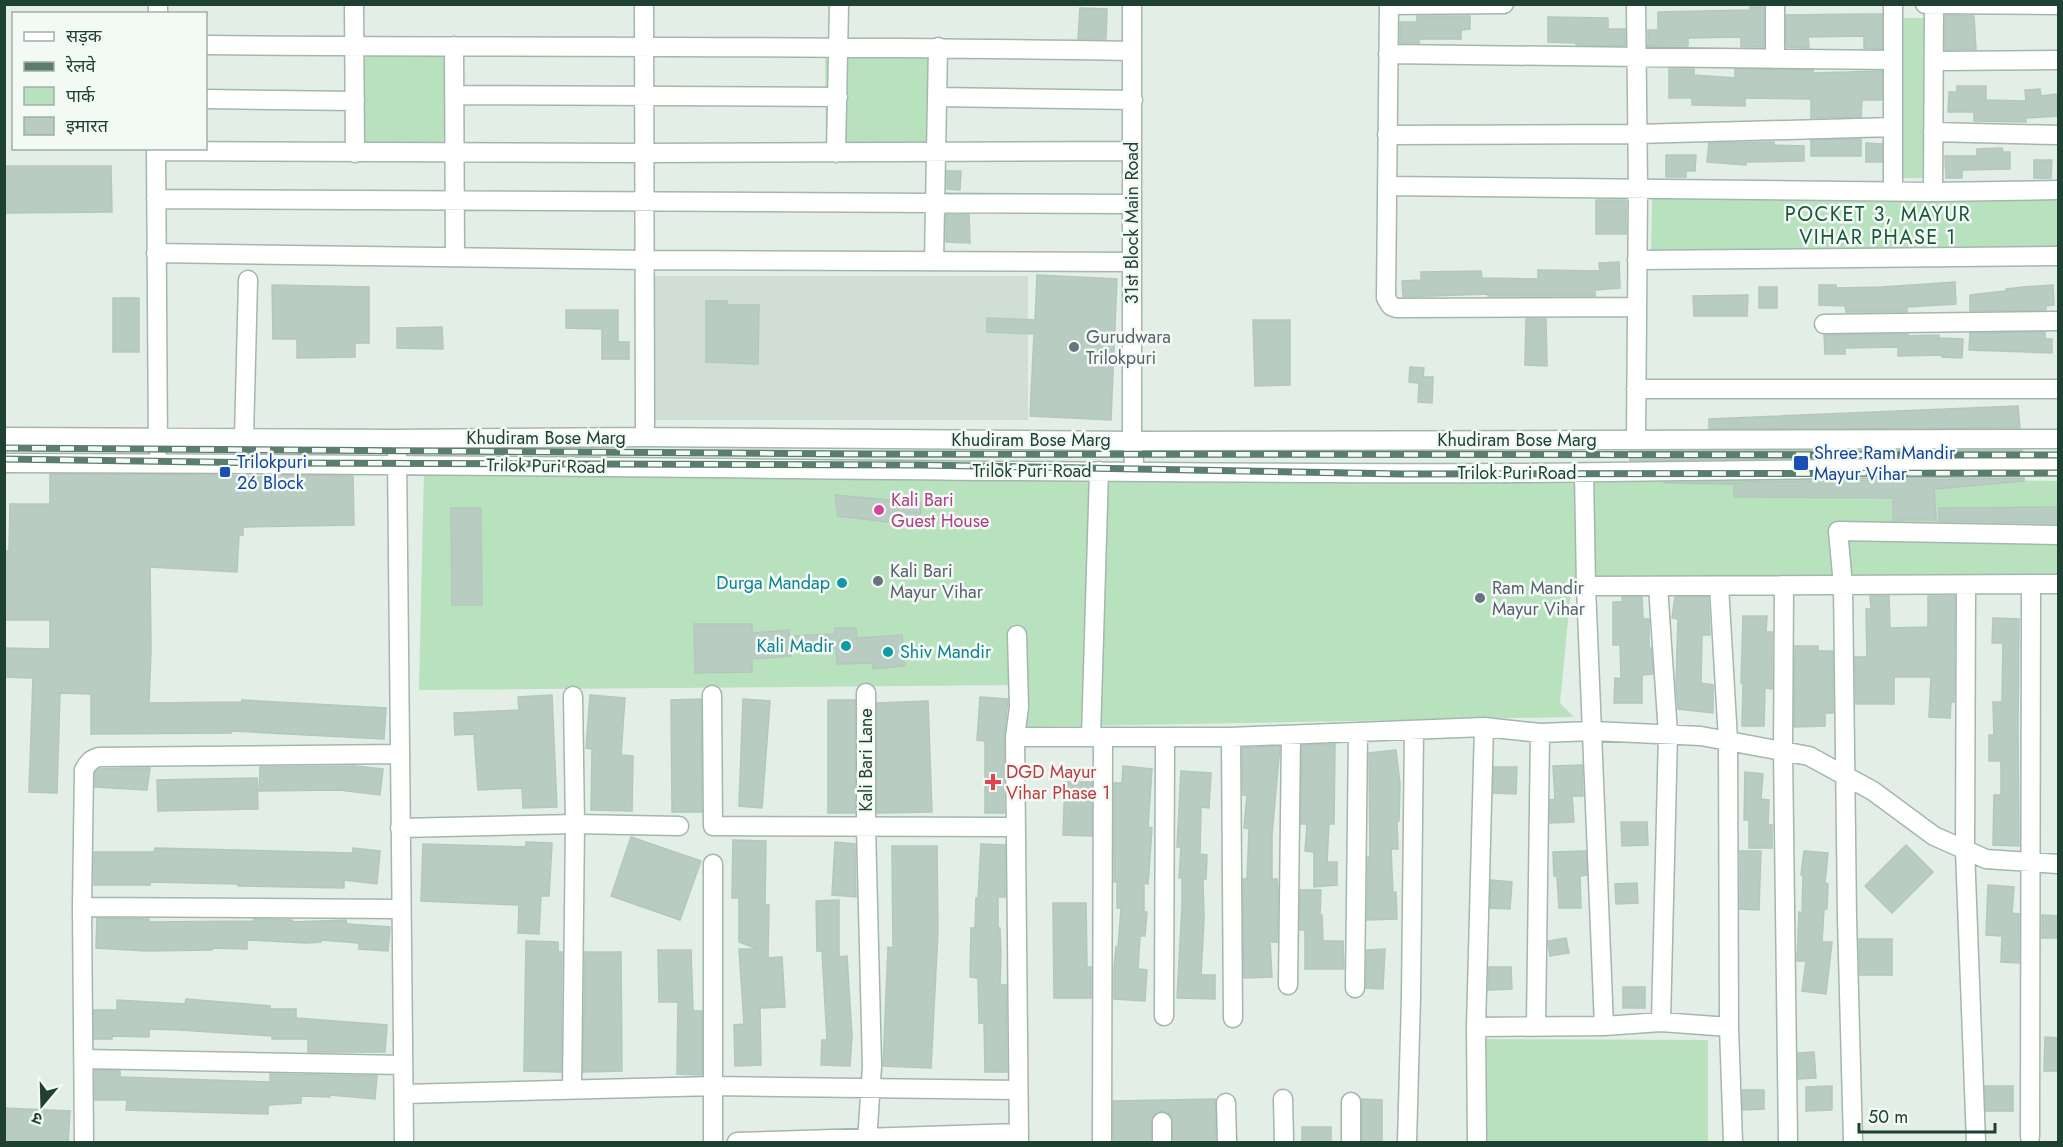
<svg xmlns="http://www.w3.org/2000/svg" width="2063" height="1147" font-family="Jost,'Noto Sans Devanagari',sans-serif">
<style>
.built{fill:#d0ded5}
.green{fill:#b8e2bd}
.building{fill:#b9ccc2;stroke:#b3c8bc;stroke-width:1.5}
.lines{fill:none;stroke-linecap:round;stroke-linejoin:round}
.minor-casing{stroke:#a4b7ad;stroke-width:21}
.minor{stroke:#fff;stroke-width:18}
.rail-casing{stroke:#5a7d6e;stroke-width:7}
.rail{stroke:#f3faf5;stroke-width:4.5;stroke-dasharray:14;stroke-linecap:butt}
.worship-dot{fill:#6b7280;stroke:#f3faf5;stroke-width:2}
.transit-dot{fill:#1a4fb4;stroke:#f3faf5;stroke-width:2}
.hotel-dot{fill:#d1479c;stroke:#f3faf5;stroke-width:2}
.culture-dot{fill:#0f9aa8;stroke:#f3faf5;stroke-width:2}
.health-dot{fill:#e0444e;stroke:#f3faf5;stroke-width:2}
.labels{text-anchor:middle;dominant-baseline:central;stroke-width:5;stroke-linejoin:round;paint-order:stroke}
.street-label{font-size:18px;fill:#1f4133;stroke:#f3faf5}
.worship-label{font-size:18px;fill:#5b616d;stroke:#f3faf5;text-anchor:start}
.transit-label{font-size:18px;fill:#164399;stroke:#f3faf5;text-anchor:start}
.hotel-label{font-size:18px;fill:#b23c85;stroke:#f3faf5;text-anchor:start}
.culture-label{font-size:18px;fill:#0d838f;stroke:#f3faf5;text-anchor:end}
.health-label{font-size:18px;fill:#be3a42;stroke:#f3faf5;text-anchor:start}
.neighbourhood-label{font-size:20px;letter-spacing:1.5px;fill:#18563d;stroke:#f3faf5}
</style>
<rect width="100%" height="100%" fill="#e2eee6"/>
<path class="built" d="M652 276H1028V420H651Z"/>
<path class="green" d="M1899 18H1928L1927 178H1898Z
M345 48 453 49 452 144 345 143Z
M825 50 933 51 932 146 826 145Z
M1652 199H2058V251H1651Z
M424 470 2058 481V577L1572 579 1560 703 1574 717 1019 727V685L419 690Z
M1473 1039 1708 1040V1142H1473Z"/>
<path class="building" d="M1750 7H1764V47H1741V37L1688 38V46H1648V30H1658V12L1750 10Z
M1080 8 1107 9 1106 39H1078Z
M1864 14H1882V49L1864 48V36L1808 37 1809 48 1786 47V15Z
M1945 15 1974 16 1976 49 1945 50Z
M1417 16H1470V29L1461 30V39H1419V43H1400V22H1417Z
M1548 17 1608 18V29H1625V46L1576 45V43L1548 42Z
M1669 69H1694V75L1735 78V69L1813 70V73L1882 71V100H1862L1861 117 1811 118V99L1745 98V106L1692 105V98H1669Z
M1957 86H1986V100L2026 101 2025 90 2040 89 2041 96 2056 94 2058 116 2026 118V122L1974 121V112H1948L1949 92H1957Z
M1861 139V156H1811V140Z
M1774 142V145L1804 146V161L1746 162V165L1707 162 1709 143Z
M1866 143 1882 144V162H1866Z
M2002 148 2003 152H2010V169L1962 170V178H1946L1945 156H1977V149Z
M1666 155H1696L1695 171H1686V177H1666Z
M2034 160H2052L2051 178H2034Z
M4 166H111L112 212 4 213Z
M947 171H961L960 190 947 189Z
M1596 200H1626V234H1596Z
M946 214H969L970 243 946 242Z
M1619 262 1620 288 1595 290V296H1488V294L1403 297 1402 281 1421 280V272L1481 271 1482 278 1538 279V270L1600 271 1599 263Z
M1037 275 1117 279 1111 420 1030 416 1034 334 987 332V318L1035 320Z
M1955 282 1956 304 1907 307V312H1846L1845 306 1819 305V285H1836V288L1882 287Z
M272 285 369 287V343H355V357L297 358V339H273Z
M2053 285 2054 305 2046 306V310L1970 311V295L2006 291V289L2023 287Z
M1759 287H1777V308H1759Z
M1748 295 1747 316H1694L1693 296Z
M113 298H139V352H113Z
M706 301H727V305H759L758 364 706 362Z
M566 310H618V342H629V359H602V329L566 328Z
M1526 319H1546L1547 366 1525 365Z
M1253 320H1290V385L1255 386Z
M442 327 443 349 397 348V328Z
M2045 332V339H2052V353L1969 350 1970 333Z
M1908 334V336L1939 335V338L1963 339 1962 358 1942 357 1943 355 1898 356V347L1845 348V354H1825L1824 335Z
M1410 367 1424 368 1423 377H1433L1432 403 1418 402 1419 383 1409 382Z
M2018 406 2020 428 1709 429V419Z
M2022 450V455L1630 461V451Z
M50 474 220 475 262 477V475L353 476 354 525 243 527V535H239L237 572 150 567 151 649 149 703 242 702V700L386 708 384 739 231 731V733L91 734V694L60 693 57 793 29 792 33 678 4 677V648L50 649V620H4V551H9L10 504H50Z
M2024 478V481L1934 489 1936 520H1893V498L1734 497V484L1663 483Z
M835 495 921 503 920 526 838 516Z
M2058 507V523L1939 521V508Z
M451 508H481L482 605H452Z
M1870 596H1889L1890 628 1928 627V596H1955L1954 702H1951L1950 718 1929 717 1931 677H1894V704H1856L1855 657H1867L1866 609H1871Z
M1622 597H1642L1643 619H1649V648H1651L1653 674 1642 675V703H1614L1615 678 1621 679 1620 645H1613V602H1622Z
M1675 597H1708L1710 635H1702L1701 683 1713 685V713L1678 709 1676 684 1678 619 1672 618Z
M1743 616H1767L1766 632H1772V689L1765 688 1764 726H1742L1743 683H1741Z
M1993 618 2019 619 2018 728 2019 846 1993 845 1994 795H2001V761H1989V735H1994L1993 702H2002L2003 643H1992Z
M694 624H752V633L789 630V636L835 634V628H856L857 638 902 635 905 666 873 669 872 663 837 664 836 648 791 651V656L752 659V672L695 673Z
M1795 646H1818V651H1833V713H1825V726L1794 727Z
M552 695 557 807 523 808 522 788 478 790 474 734 455 735 454 713 519 710 518 697Z
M590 695 625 698 621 755 633 756 632 811 591 810 592 749 586 748Z
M980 697 1008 699 1004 737V813H985V741L977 740Z
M701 699 702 812H672L671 700Z
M743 699 770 701 762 808 739 806Z
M828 700H855V813H828Z
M928 701 932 812 877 813V703Z
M1335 744 1334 824H1329L1327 862H1337V885L1314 887V852L1305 851 1307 824H1301L1302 745Z
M1280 746 1272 835V879H1277L1278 889 1277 942H1270L1272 977 1244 978 1243 879H1247L1249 829 1244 828 1247 795H1243L1242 748Z
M1396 750 1400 784 1399 821H1397L1398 849H1391L1393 893 1396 892 1397 919 1367 920 1368 857H1370L1369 753Z
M1582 765 1583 796H1572L1574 822 1550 823V800L1555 799 1553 766Z
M355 766 383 769 380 795 339 790 259 791 260 767Z
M1123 766 1152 769 1148 827 1152 828 1148 884 1144 883V912H1147L1145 936H1140L1138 969 1147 970 1145 1001 1114 999V968L1116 947H1118L1121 908H1117V882H1114V783H1122Z
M1494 767H1517L1516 794 1493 793Z
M126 768H150L147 790 95 787V773L99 769Z
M1181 771 1211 773 1209 808 1201 807 1200 854 1207 855 1206 879H1203L1204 920 1201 975H1215V999L1177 998 1182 906V878H1179L1181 847H1177Z
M1745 772 1763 774 1761 799 1769 800 1768 825H1772V848H1749V820H1744Z
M257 778 258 809 158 811 157 780Z
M1065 782H1092V836L1063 835Z
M1621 822H1647L1648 845 1622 846Z
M631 837 701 861 680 920 611 896Z
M733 840 766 841 765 905H769L768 958 782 957 785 1007 760 1008 761 1065 735 1066 734 1025 744 1024 739 949H758L739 942V898H732Z
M526 842 552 843 549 896H541L539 934 518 933 519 905 421 901 423 844 526 847Z
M835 842 855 844 856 897 832 895Z
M981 844 1005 845V897H998V928H1000L1001 953 1000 985H1006L1007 1072H985L984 1023H979L978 978 970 977 971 928H975L976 898H978Z
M1906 845 1933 872 1892 913 1865 886Z
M892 846H937L938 931 931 1068 883 1066 888 947 893 948Z
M155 848 353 853V848L380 851 377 884 344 880V888L238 886V884L150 882V885H94V852H154Z
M1586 851 1587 875 1580 876 1581 908H1559L1557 876H1554L1553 852Z
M1740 851H1761L1759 910 1740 909Z
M1804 851 1828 853 1825 883 1828 884 1827 909H1824L1822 942H1832L1826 994 1802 991 1806 961H1797L1799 912 1802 913 1803 875H1801Z
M1491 880 1512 882 1510 909 1490 908Z
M1637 883 1638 903 1616 904 1615 884Z
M1988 885 2014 887 2012 913 2019 914V963L2001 962 2002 936 1986 935Z
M1300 890H1321L1320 915H1322L1323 941H1343L1344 969H1305V930H1300Z
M839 900V957L847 956 852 1036 850 1066 821 1065 822 1040H827L822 951H817L816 901Z
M1053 903H1086L1087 967H1091V998H1054Z
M2042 915 2058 916V938H2042Z
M97 918 149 919V922L254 921V919L292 920V922L346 920 347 924 390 927 388 951 359 949V943L321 940V942L306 943 247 940V949L212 948V950L147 951 96 948Z
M1566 938 1569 953 1550 956 1548 941Z
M1859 939H1892V975H1860Z
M526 941 558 942V952H562L561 1072 524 1071Z
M1385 949 1383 989 1366 988 1367 950Z
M658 950H691L693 1011H702V1075L677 1074 678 1002H659Z
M585 952H621L622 1071 583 1072Z
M1489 967H1511L1512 989 1488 990Z
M1623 987H1645V1008H1623Z
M186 999 270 1006V1009H296V1018L387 1025 385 1052H308V1039H272V1036L180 1030 149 1029V1037L112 1036V1039H94V1010H117V1000L185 1004Z
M2045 1037 2058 1038V1071H2044Z
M1814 1052 1816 1078 1798 1079V1053Z
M95 1070 120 1071V1077L270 1082V1074L377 1076 375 1099 330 1095V1097L301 1096V1103L268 1105V1114L126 1110 127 1100H95Z
M1832 1086V1110L1806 1111V1087Z
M1985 1086H2013V1111H1986Z
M1742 1090H1764V1109L1743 1110Z
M1216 1099V1143H1173L1172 1117 1168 1113 1163 1111 1157 1112 1152 1117 1151 1143H1113V1101Z
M1362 1099 1382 1100V1143H1362Z
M4 1108 70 1111 68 1143H4Z
M1302 1127H1331V1143H1302Z"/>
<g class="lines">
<defs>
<path id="minor" d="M158 4V14
M354 4 355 153
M644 4 645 437
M1132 4V441L1135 472
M1389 4 1386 298 1391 306 1396 308 1637 307
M1775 4V59
M1893 4V192
M1925 4 2058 5
M1389 5 1504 4
M206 45C514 48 823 45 1131 51
M454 46 455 257
M1388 54 1893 60
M1934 61 2058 60
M454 95 838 97
M937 97 1133 100
M206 99 355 101
M1933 132 2058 135
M1387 135 1637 134 1893 127
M156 148 158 449
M156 151 644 153 1131 151
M836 153 839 4
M1387 186 1933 192 2058 190
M1933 192 1934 4
M156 199 1132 204
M156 253 645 260 1131 262
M1637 260 2058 256
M934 261 938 47
M1824 324 2058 321
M1636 389H2058
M4 437 396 439 645 437 1132 441 2058 439
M244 437 248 280
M1636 440 1638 189 1636 4
M397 454 404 1142
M4 463C514 463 1023 475 1532 473 1708 472 1883 469 2058 466
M1584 473 1586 586 1604 1026
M1784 585 1783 751 1788 1142
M1966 585 1965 850 1976 1142
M1586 586 2058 584
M1658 586 1668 734 1661 1022
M1719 586 1728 740 1729 1027 1733 1142
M1017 635 1019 707 1015 737 1019 1142
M866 693V827L872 1066 867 1142
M712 695 713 826 1015 827
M1015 737H1231L1484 727 1540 733 1592 731 1701 736 1809 756 1873 791 1934 836 1986 859 2058 864
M1091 737 1099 471
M1231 737 1233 1018
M400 828 575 824 679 826
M713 864V1142
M82 907 401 909
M1288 985 1291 735
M1355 988 1358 733
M1164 1016 1165 738
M1536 1025 1540 733
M1476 1027 1484 727
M84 1059 403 1065
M572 1089 575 824 573 696
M404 1094 714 1086 1018 1090
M1283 1099 1284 1142
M1351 1102V1142
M1226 1103 1227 1142
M1162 1122V1142
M2030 1137 2031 584
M84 1142 82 907 84 770C88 763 91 759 99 757L400 754
M737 1142 1019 1133
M1102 1142 1103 737
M1407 1142 1411 997 1414 731
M1477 1142 1476 1027 1604 1026 1661 1022 1729 1027
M1853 1142 1847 918 1843 585 1838 531 2058 535"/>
</defs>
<use href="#minor" class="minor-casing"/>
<use href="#minor" class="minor"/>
<defs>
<path id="rail" d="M4 448 859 454 2058 455
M4 459 280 463 921 465 1403 474 2058 473"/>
</defs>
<use href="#rail" class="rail-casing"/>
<use href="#rail" class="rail"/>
</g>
<g class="worship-dot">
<circle cx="1074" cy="347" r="6"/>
<circle cx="878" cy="581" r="6"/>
<circle cx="1480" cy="598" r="6"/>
</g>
<g class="transit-dot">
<rect x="1793" y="455" width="16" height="16" rx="3"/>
<rect x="219" y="466" width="12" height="12" rx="3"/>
</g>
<circle class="hotel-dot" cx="879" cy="510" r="6"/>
<g class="culture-dot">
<circle cx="842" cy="583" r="6"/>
<circle cx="846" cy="646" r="6"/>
<circle cx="888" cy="652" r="6"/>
</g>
<path class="health-dot" d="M990 773h6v6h6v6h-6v6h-6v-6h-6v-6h6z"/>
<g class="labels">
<g class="street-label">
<text transform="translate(1132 223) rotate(-90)">31st Block Main Road</text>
<text x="546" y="438">Khudiram Bose Marg</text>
<text x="1031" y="440">Khudiram Bose Marg</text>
<text x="1517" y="440">Khudiram Bose Marg</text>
<text transform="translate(546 466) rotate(1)">Trilok Puri Road</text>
<text x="1032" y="471">Trilok Puri Road</text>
<text x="1517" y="473">Trilok Puri Road</text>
<text transform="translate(866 760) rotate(-90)">Kali Bari Lane</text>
</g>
<g class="worship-label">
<text x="1086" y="337">Gurudwara<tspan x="1086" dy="21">Trilokpuri</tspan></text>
<text x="890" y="571">Kali Bari<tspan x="890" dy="21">Mayur Vihar</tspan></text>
<text x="1492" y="588">Ram Mandir<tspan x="1492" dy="21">Mayur Vihar</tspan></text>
</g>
<g class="transit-label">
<text x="1814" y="453">Shree Ram Mandir<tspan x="1814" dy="21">Mayur Vihar</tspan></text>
<text x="237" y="462">Trilokpuri<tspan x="237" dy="21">26 Block</tspan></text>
</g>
<g class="hotel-label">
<text x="891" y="500">Kali Bari<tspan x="891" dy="21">Guest House</tspan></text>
</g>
<g class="culture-label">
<text x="830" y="583">Durga Mandap</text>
<text x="834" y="646">Kali Madir</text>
<text x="900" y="652" text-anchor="start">Shiv Mandir</text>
</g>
<g class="health-label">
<text x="1006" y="772">DGD Mayur<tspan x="1006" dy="21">Vihar Phase 1</tspan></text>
</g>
<g class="neighbourhood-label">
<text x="1878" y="214">POCKET 3, MAYUR<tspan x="1878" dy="23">VIHAR PHASE 1</tspan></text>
</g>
</g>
<rect width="2063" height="1147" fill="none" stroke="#1f4133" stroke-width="12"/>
<rect x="12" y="12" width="195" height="138" fill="#f3faf5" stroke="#9eb0a7" stroke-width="1.5"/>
<rect x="24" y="32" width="30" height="9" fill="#ffffff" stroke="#9eb0a7" stroke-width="1.5"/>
<text x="66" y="42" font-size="18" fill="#1f4133">सड़क</text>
<rect x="24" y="62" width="30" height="9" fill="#5a7d6e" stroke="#9eb0a7" stroke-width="1.5"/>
<text x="66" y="72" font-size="18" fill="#1f4133">रेलवे</text>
<rect x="24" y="87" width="30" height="18" fill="#b8e2bd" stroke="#9eb0a7" stroke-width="1.5"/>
<text x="66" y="102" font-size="18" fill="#1f4133">पार्क</text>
<rect x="24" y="117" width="30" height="18" fill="#b9ccc2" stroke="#9eb0a7" stroke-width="1.5"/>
<text x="66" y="132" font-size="18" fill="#1f4133">इमारत</text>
<g transform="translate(42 1105) rotate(199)" stroke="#f3faf5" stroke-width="4.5" paint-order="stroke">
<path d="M0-4.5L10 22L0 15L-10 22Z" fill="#1f4133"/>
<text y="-9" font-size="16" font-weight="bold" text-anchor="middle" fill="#1f4133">उ</text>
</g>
<path d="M1859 1123v9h136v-9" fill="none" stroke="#1f4133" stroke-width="3"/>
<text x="1868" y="1123" font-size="18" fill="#1f4133" stroke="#f3faf5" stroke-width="4.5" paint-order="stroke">50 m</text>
</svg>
